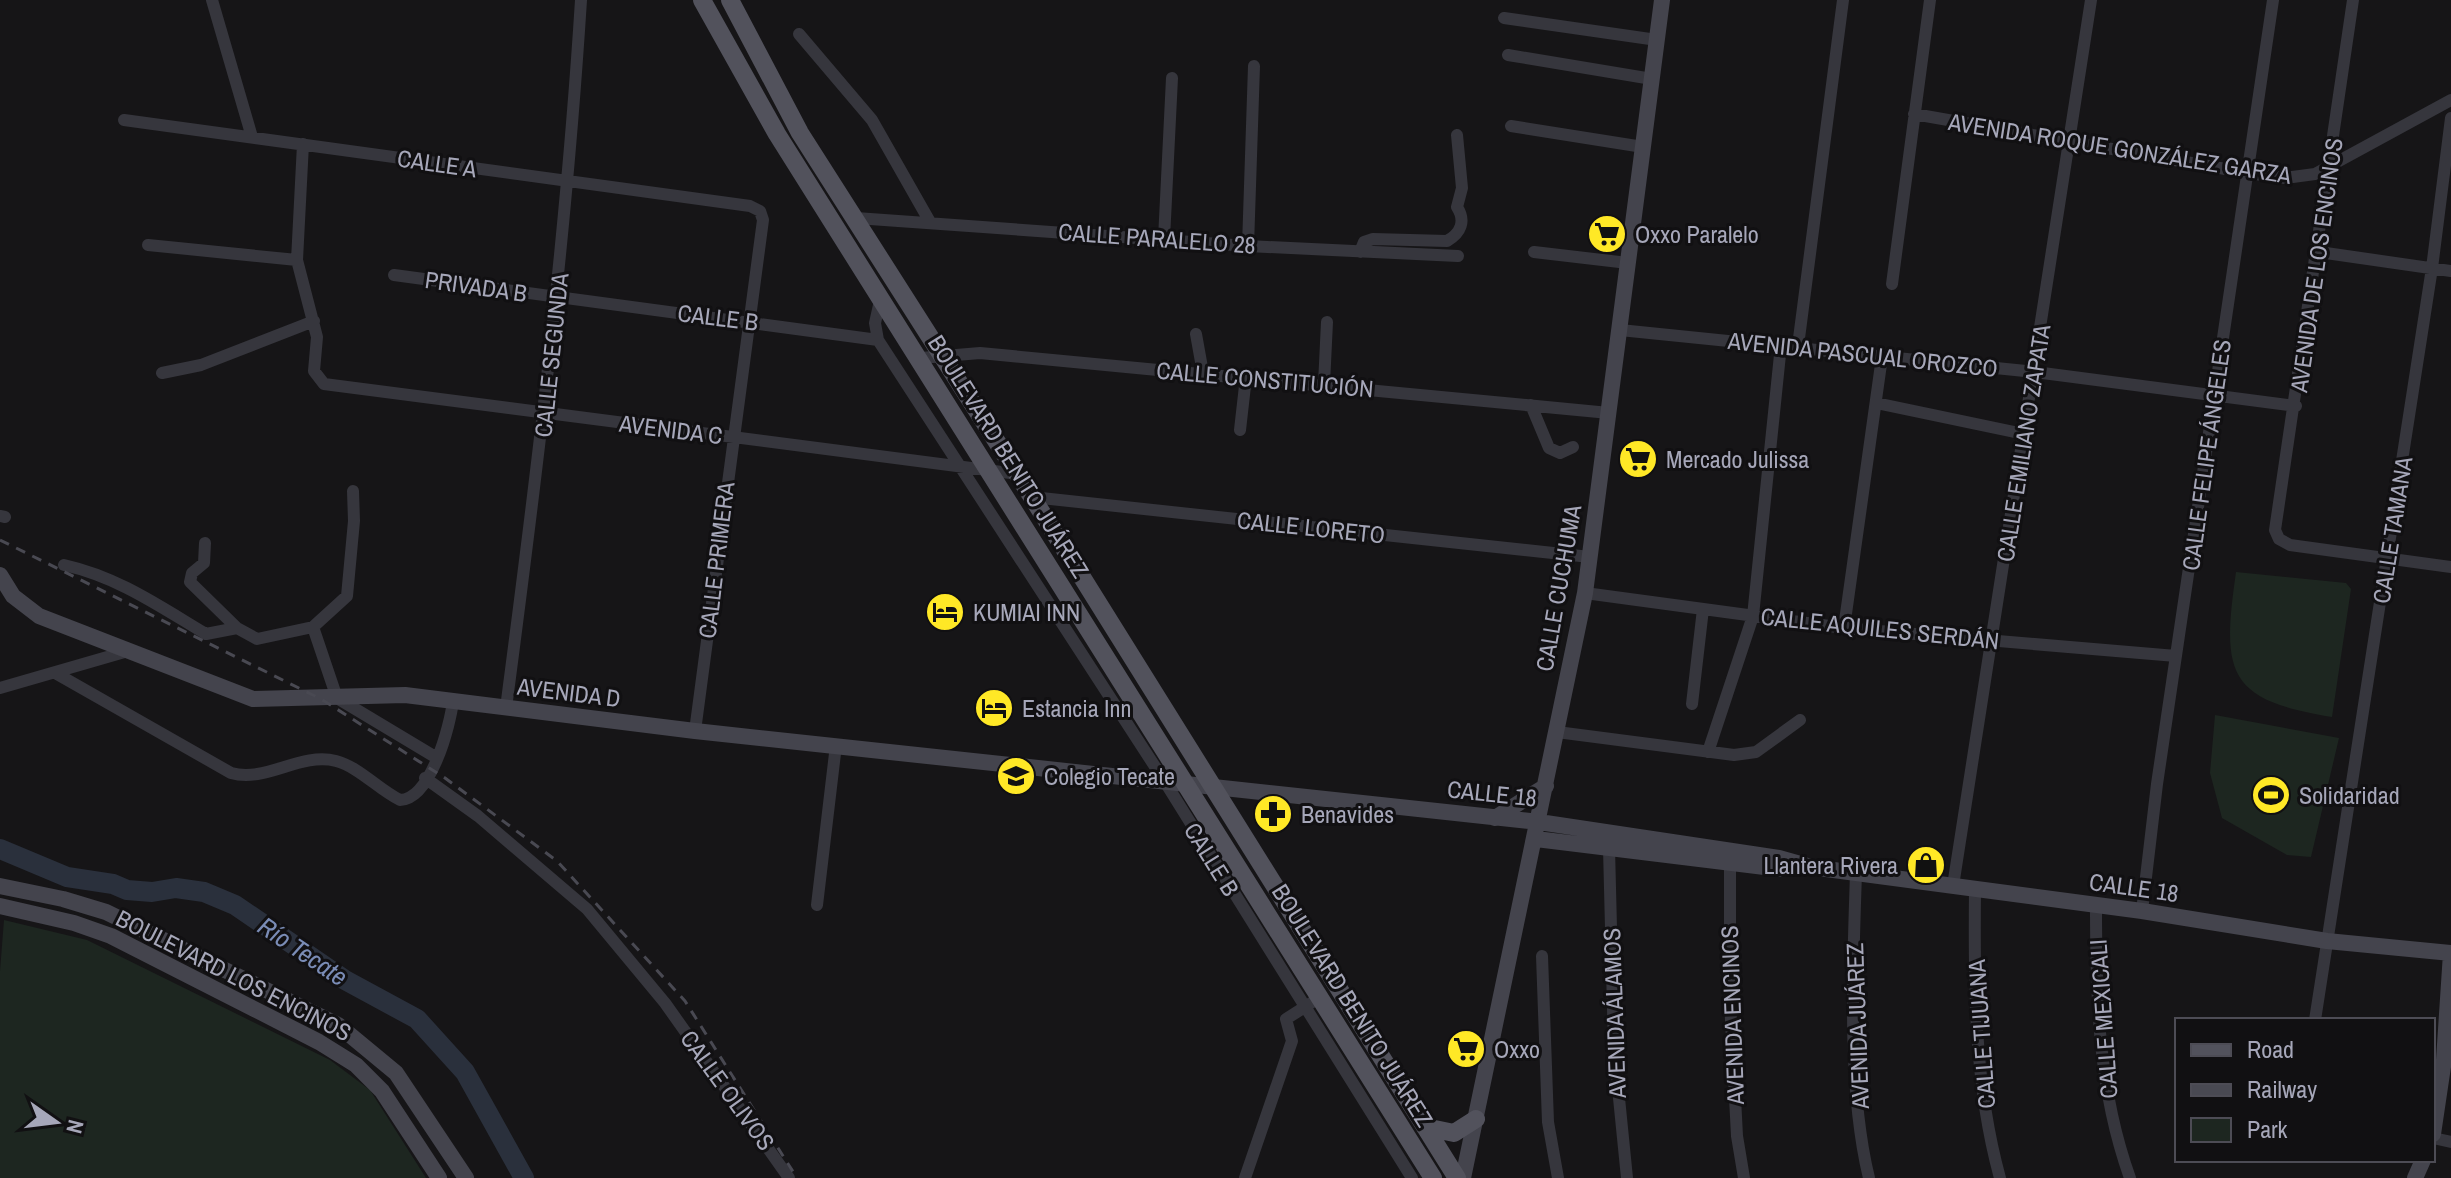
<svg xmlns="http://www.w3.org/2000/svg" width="2451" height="1178" font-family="'Archivo Narrow',sans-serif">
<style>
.green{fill:#1d2620}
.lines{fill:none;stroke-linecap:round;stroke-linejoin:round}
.river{stroke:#2a303c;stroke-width:20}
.street{stroke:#36363d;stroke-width:12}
.secondary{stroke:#44444d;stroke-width:16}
.primary{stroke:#52525c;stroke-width:18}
.rail{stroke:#494952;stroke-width:3;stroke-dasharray:10 8;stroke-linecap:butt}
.labels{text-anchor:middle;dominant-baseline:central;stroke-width:6;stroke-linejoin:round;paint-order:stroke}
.street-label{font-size:24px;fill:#a6a7b9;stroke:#111012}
.poi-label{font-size:24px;fill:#a6a7b9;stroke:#111012;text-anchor:start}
.water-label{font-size:26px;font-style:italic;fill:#7a8cb6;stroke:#111012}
</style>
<rect width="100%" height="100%" fill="#161517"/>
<path class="green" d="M2236 572 2346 583 2351 589 2332 717C2225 700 2222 671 2236 572Z
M2215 715 2339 738 2311 857 2287 855 2222 818 2210 773Z
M4 920 87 940 330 1060 370 1090 426 1178H0V971Z"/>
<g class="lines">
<path class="river" d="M0 849 67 877 113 884 127 890 152 892 176 888 204 892 235 905 345 980 417 1019 465 1072 524 1178"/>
<path class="street" d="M212 0 252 137
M2353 0 2275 530 2279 539 2290 545 2451 567
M1504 18 1657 40
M799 34 872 120 930 222
M1508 55 1652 79
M1914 114 2248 173 2285 178 2315 174 2451 100
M124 120 750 206 760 211 763 220 695 731
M1511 126 1643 147
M303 144 297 260 317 337 314 371 324 384 1018 474
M856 218 1248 246 1458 256
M1164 239 1172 78
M148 245 297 260
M1248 246 1254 66
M1360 252 1364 242 1373 239 1447 241C1461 233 1466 221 1457 207L1462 188 1457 135
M1534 252 1628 263
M2319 252 2451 271
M394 275 878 340
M1892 284 1930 0
M881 296 875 323 878 340 1165 782 1412 1178
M1620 330 2035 372 2296 406
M1196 334 1203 373
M1798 346 1843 0
M921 358 980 353 1609 413
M162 373 201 365 314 321
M1324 384 1327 322
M1876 403 2024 434
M1531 405 1549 448 1560 453 1573 447
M1240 430 1246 377
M1032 497 1590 557
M0 516 5 517
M205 543 204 563 192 573 190 582 237 628 257 639 313 627 347 596 354 521 353 491
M64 565C118 577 159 606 206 634L237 628
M1585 593 1844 628 2176 656
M313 627 337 698 437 758
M1844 628 1882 357
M57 674 231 773C266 783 300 752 336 761 359 767 378 789 400 800 431 799 450 726 453 701
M0 688 128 651
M1692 704 1703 609
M506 708C537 472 566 238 581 0
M1557 732 1734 755 1756 752 1800 720
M1708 752 1753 616 1781 345
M425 778 478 816 587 909 665 1003 789 1178
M1609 848 1614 1048 1627 1178
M1730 854V1001L1737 1136 1744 1178
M1856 873C1853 966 1847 1088 1869 1178
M1953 886 2091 0
M1975 889C1974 986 1974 1084 2000 1178
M817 905 836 745
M2096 906C2096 999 2098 1089 2130 1178
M2142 911 2157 784 2273 0
M1542 956 1548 1122 1558 1178
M2315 1020 2432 268 2451 118
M2433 1138 2451 1142
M1245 1178 1292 1041 1286 1019 1311 1003"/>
<path class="secondary" d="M0 575 13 596 39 616 253 699 405 695 695 731 1539 822 1779 858 1811 867 2142 911 2327 941 2451 953 2444 1060 2433 1134
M1495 818 1546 786
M1536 839 1781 869
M0 886 63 899 106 912 338 1025 396 1073 466 1178
M0 906 74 923 111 936 319 1042 356 1065 382 1091 439 1178
M1463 1178 1585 593 1662 0
M2415 1178 2423 1160"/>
<path class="primary" d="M702 0 777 134 1433 1178
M730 0 800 133 1032 497 1457 1178
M1425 1127 1454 1133 1476 1119"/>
<path class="rail" d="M0 540 321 699 445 778 557 861 685 1001 797 1178"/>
</g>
<defs>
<symbol id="supermarket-disc" viewBox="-11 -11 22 22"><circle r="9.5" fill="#ffe826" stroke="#111012"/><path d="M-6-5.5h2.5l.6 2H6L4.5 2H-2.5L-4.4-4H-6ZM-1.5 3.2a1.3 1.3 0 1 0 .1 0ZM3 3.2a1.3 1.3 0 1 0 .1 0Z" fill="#111"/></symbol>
<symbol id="hotel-disc" viewBox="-11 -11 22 22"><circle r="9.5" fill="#ffe826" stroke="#111012"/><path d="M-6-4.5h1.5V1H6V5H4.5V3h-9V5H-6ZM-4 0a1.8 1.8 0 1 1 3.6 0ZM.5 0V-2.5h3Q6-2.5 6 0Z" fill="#111"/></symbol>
<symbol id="school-disc" viewBox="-11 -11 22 22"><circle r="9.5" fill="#ffe826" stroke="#111012"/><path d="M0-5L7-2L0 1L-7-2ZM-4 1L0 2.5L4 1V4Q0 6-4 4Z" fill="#111"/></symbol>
<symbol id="stadium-disc" viewBox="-11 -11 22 22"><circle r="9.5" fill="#ffe826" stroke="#111012"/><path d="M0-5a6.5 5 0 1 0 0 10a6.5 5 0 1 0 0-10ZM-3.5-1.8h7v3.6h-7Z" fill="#111"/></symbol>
<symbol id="pharmacy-disc" viewBox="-11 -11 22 22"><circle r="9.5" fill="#ffe826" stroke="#111012"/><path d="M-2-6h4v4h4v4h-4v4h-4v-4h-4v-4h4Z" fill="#111"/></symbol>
<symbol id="shop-disc" viewBox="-11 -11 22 22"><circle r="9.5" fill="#ffe826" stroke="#111012"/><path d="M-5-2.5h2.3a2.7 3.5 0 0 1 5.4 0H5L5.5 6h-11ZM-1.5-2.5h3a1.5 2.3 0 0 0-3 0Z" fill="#111"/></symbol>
</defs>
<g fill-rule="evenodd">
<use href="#supermarket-disc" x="1585" y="212" width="44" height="44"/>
<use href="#supermarket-disc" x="1616" y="437" width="44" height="44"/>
<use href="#hotel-disc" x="923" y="590" width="44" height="44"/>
<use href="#hotel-disc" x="972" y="686" width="44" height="44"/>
<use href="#school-disc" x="994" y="754" width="44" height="44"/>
<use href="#stadium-disc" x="2249" y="773" width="44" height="44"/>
<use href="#pharmacy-disc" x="1251" y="792" width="44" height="44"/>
<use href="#shop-disc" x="1904" y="843" width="44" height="44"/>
<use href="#supermarket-disc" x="1444" y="1027" width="44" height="44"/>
</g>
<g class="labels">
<g class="street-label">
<text transform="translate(2120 148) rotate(9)">AVENIDA ROQUE GONZÁLEZ GARZA</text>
<text transform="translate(437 163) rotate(8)">CALLE A</text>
<text transform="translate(1157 238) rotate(4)">CALLE PARALELO 28</text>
<text transform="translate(2316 265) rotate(-82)">AVENIDA DE LOS ENCINOS</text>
<text transform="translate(476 286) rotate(8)">PRIVADA B</text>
<text transform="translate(718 317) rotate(7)">CALLE B</text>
<text transform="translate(1863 354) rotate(6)">AVENIDA PASCUAL OROZCO</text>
<text transform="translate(551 355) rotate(-84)">CALLE SEGUNDA</text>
<text transform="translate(1265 379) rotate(5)">CALLE CONSTITUCIÓN</text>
<text transform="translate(671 429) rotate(7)">AVENIDA C</text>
<text transform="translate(2023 443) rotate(-81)">CALLE EMILIANO ZAPATA</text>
<text transform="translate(2206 455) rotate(-82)">CALLE FELIPE ÁNGELES</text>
<text transform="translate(1009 456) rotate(58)">BOULEVARD BENITO JUÁREZ</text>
<text transform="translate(1311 527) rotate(6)">CALLE LORETO</text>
<text transform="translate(2392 530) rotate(-81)">CALLE TAMANA</text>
<text transform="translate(716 560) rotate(-83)">CALLE PRIMERA</text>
<text transform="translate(1558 588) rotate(-80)">CALLE CUCHUMA</text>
<text transform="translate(1880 628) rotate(6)">CALLE AQUILES SERDÁN</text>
<text transform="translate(569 692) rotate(7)">AVENIDA D</text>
<text transform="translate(1492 793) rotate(6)">CALLE 18</text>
<text transform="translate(1212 859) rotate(58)">CALLE B</text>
<text transform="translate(2134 887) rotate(8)">CALLE 18</text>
<text transform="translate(234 975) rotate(27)">BOULEVARD LOS ENCINOS</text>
<text transform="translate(1353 1005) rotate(58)">BOULEVARD BENITO JUÁREZ</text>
<text transform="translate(1614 1013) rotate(-92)">AVENIDA ÁLAMOS</text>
<text transform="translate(1732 1015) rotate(-92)">AVENIDA ENCINOS</text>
<text transform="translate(2103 1019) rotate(-94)">CALLE MEXICALI</text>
<text transform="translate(1857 1026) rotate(-92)">AVENIDA JUÁREZ</text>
<text transform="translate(1981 1034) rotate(-94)">CALLE TIJUANA</text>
<text transform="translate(728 1090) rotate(54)">CALLE OLIVOS</text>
</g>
<g class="poi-label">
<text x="1635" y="234">Oxxo Paralelo</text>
<text x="1666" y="459">Mercado Julissa</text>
<text x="973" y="612">KUMIAI INN</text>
<text x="1022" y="708">Estancia Inn</text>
<text x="1044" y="776">Colegio Tecate</text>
<text x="2299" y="795">Solidaridad</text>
<text x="1301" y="814">Benavides</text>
<text x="1898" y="865" text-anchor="end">Llantera Rivera</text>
<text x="1494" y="1049">Oxxo</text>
</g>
<g class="water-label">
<text transform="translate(303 951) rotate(34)">Río Tecate</text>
</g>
</g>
<rect x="2175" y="1018" width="260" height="144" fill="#111012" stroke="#4d4c55" stroke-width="2"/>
<rect x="2191" y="1044" width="40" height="12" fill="#52525c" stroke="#4d4c55" stroke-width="2"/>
<text x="2247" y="1058" font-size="24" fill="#a6a7b9">Road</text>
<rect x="2191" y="1084" width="40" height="12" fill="#494952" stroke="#4d4c55" stroke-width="2"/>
<text x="2247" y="1098" font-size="24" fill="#a6a7b9">Railway</text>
<rect x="2191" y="1118" width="40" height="24" fill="#1d2620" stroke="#4d4c55" stroke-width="2"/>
<text x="2247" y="1138" font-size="24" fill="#a6a7b9">Park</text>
<g transform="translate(56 1122) rotate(104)" stroke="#111012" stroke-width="6" paint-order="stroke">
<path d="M0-6L14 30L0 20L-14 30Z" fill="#a6a7b9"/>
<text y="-12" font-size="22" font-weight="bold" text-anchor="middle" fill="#a6a7b9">N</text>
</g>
</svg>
